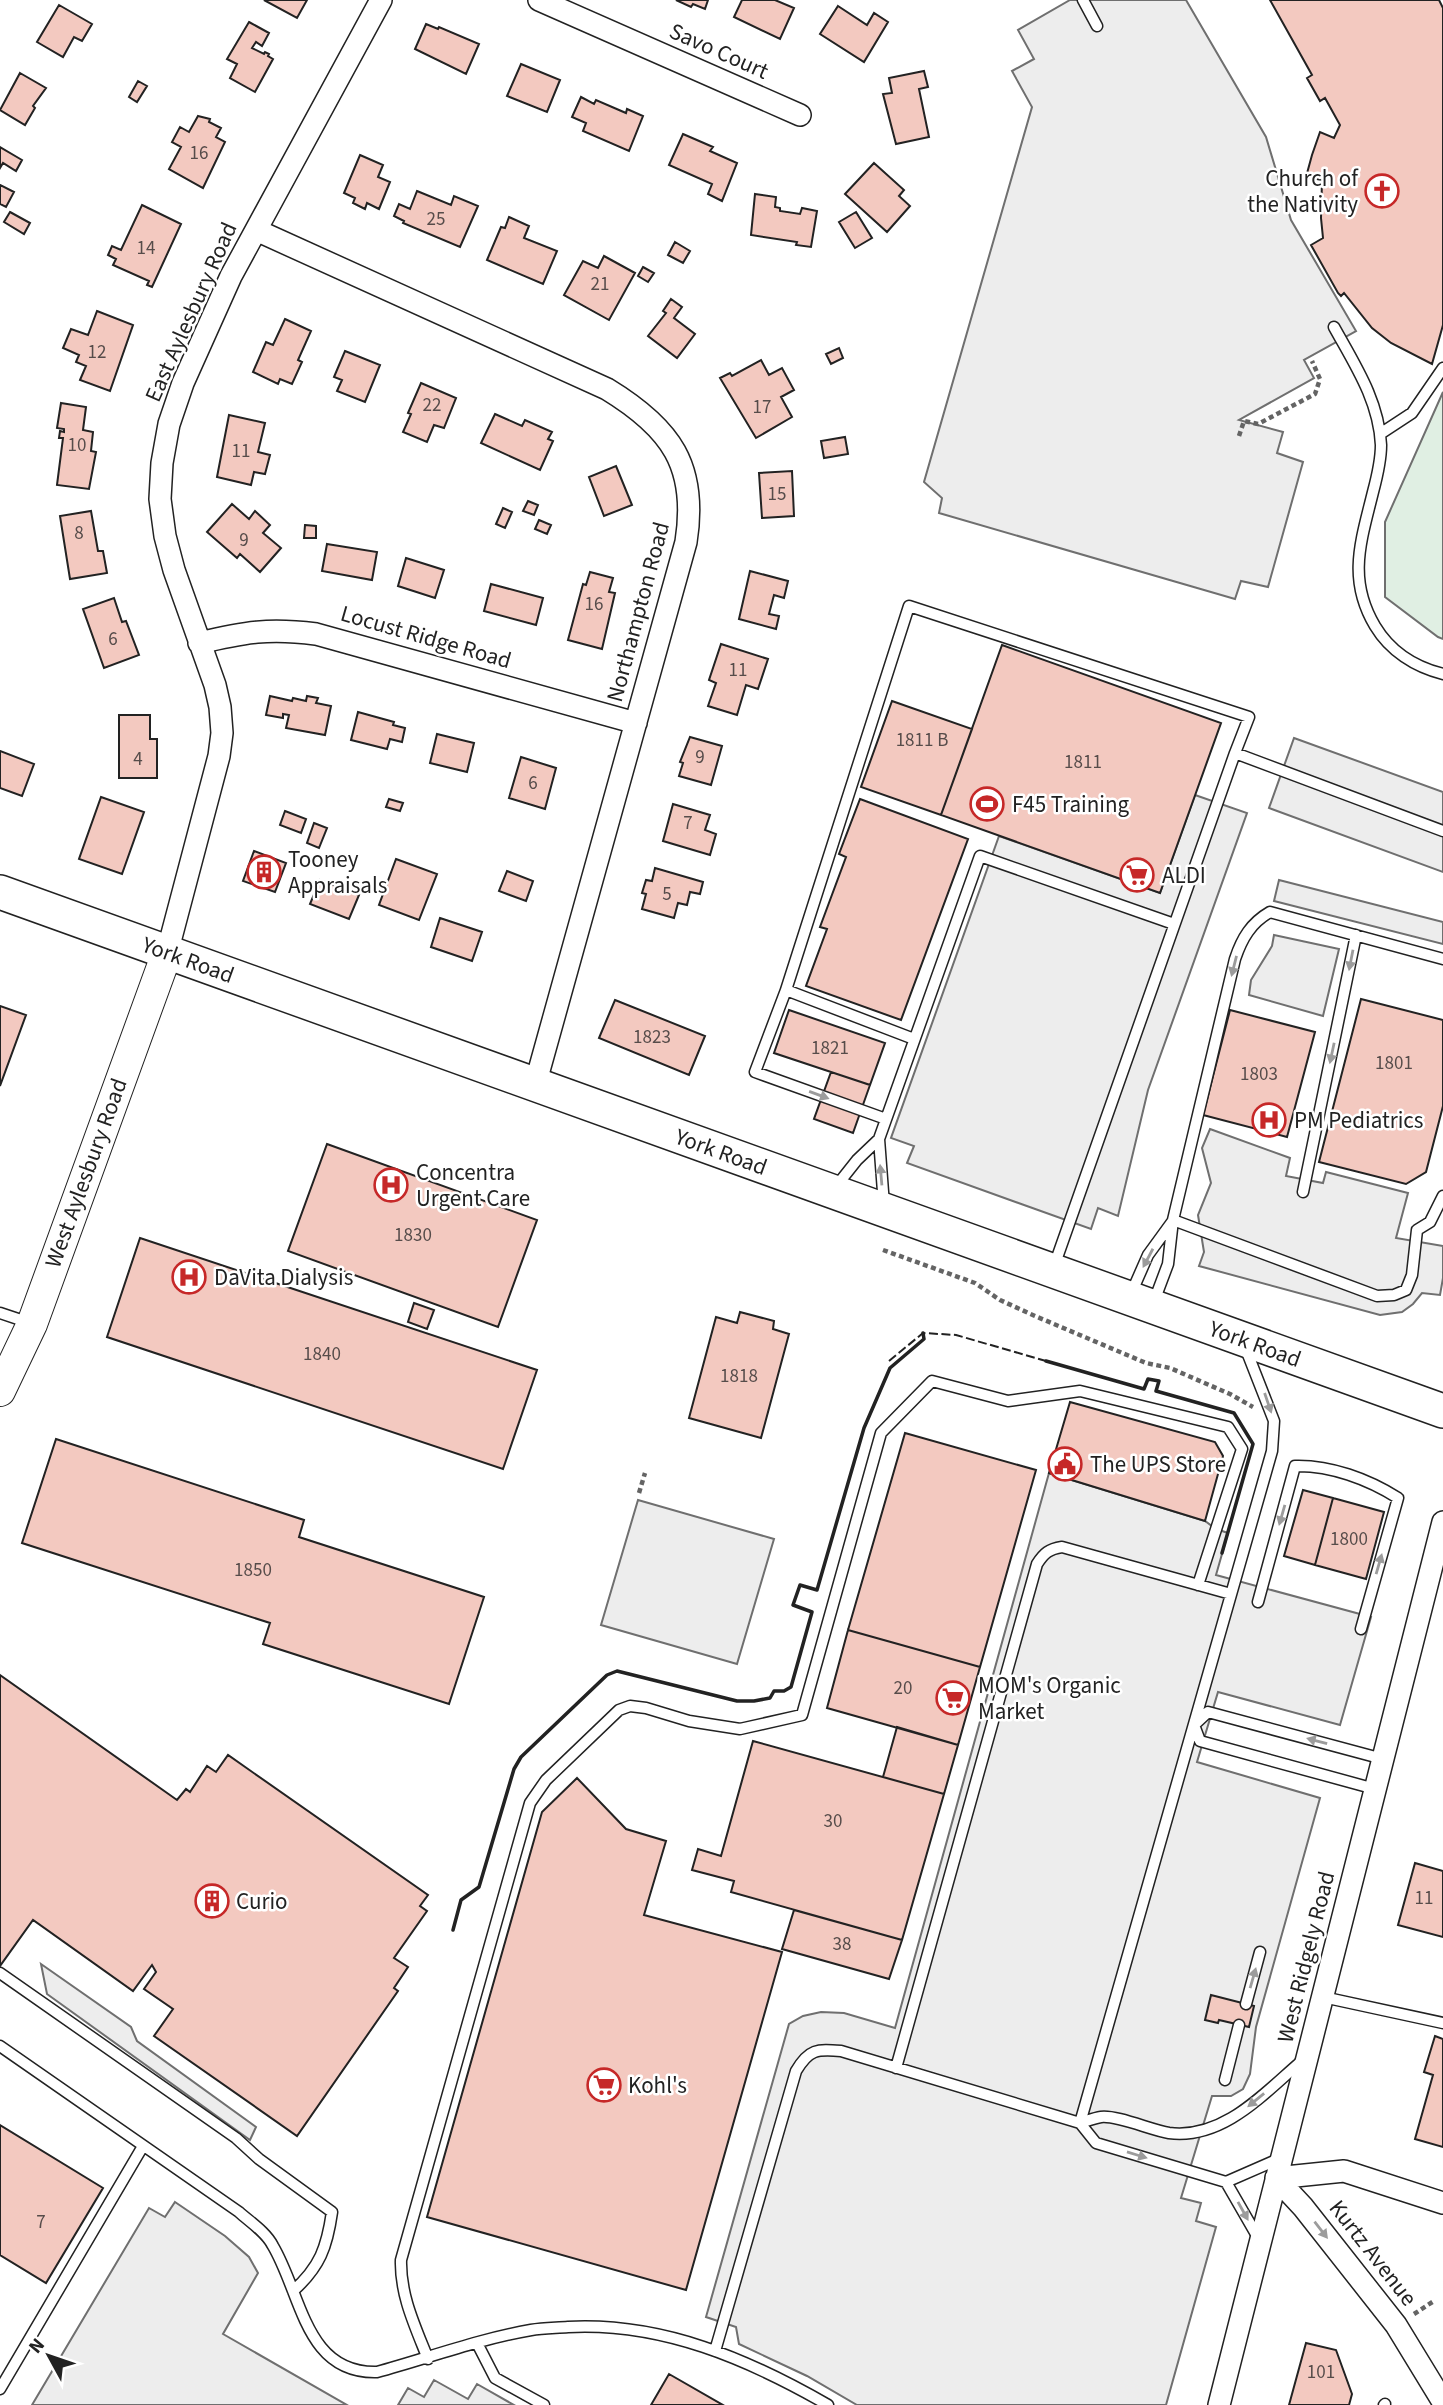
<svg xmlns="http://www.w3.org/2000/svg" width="1443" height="2405" font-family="'Source Sans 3',sans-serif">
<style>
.green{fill:#e0efe3;stroke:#6f6f6f;stroke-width:2}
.parking{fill:#ededed;stroke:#6f6f6f;stroke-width:2}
.building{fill:#f3c9c0;stroke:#222;stroke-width:2}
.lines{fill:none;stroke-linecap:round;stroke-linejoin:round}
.lane-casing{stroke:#222;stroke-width:13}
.street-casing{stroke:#222;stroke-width:24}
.secondary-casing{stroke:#222;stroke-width:32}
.primary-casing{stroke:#222;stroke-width:36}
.path{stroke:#646464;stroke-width:4.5;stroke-dasharray:5 3.5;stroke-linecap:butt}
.lane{stroke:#fff;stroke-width:10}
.street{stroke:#fff;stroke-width:21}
.secondary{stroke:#fff;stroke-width:30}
.primary{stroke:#fff;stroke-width:33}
.fence{stroke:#222;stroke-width:2;stroke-dasharray:9 3.5;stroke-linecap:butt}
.wall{stroke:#222;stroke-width:3.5}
.oneway{fill:#9c9c9c}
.labels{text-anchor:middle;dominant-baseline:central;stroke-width:5;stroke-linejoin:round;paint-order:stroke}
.number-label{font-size:19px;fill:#564c4a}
.street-label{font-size:23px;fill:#222;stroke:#fff}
.poi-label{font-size:23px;fill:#222;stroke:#fff;text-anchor:start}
</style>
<rect width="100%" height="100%" fill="#fff"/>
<path class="green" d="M1443 392V639L1438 637 1385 597V522Z"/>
<path class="parking" d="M1070 0H1186L1266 137 1291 220 1356 331 1304 360 1314 378 1239 420 1283 432 1277 453 1303 462 1268 587 1241 581 1235 599 939 513 942 498 924 482 1032 107 1012 71 1034 59 1018 30Z
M1294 738 1443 792V872L1269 808Z
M1195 795 1247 813 1148 1090 1118 1216 1098 1208 1091 1229 907 1163 914 1146 891 1138 999 836 1160 893Z
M1279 880 1443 922V944L1274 901Z
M1274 935 1339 949 1323 1016 1249 995 1251 980 1272 946Z
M1210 1129 1290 1158 1286 1176 1323 1183 1326 1172 1408 1193 1396 1238 1443 1246V1278L1440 1295 1422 1293 1413 1304 1402 1312 1380 1315 1199 1266 1204 1252 1198 1215 1211 1183 1202 1148Z
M1049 1473 1205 1521 1216 1529 1228 1533 1216 1575 1371 1617 1340 1725 1218 1692 1197 1762 1320 1798 1256 2027 1250 2074 1243 2089 1231 2096H1212L1181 2198 1201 2203 1196 2221 1216 2227 1166 2405H857L807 2376 739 2344 736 2327 706 2317 789 2024 803 2016 821 2012 844 2013 895 2028Z
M638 1500 774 1539 737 1664 601 1625Z
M41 1964 131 2027 137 2041 256 2127 250 2140 47 1994Z
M175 2202 225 2236 249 2257 258 2273 223 2334 347 2405H32L149 2208 165 2217Z
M434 2380 468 2399 477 2384 514 2405H398L408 2388 424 2397Z"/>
<path class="building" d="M264 0H307L297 18Z
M676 0H708L705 9 693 4 691 7Z
M742 0H775L794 8 780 39 734 17Z
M1270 0H1439L1443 8V325L1432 364 1391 343 1372 328 1344 293 1341 296 1338 293 1311 245 1323 238 1321 218 1322 180 1306 177 1312 155 1320 132 1334 138 1340 125 1325 98 1320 101 1307 78 1312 75Z
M59 5 92 24 82 41 74 37 63 57 37 42Z
M838 6 867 25 874 13 888 22 864 62 820 34Z
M249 22 269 33 262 46 256 42 252 48 264 54 265 52 269 54 268 56 273 59 255 92 230 78 237 64 227 59Z
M426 24 438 29 439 27 479 44 466 74 415 49Z
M521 64 560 80 547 112 507 96Z
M924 71 928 87 919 89 929 137 896 144 883 94 892 93 889 78Z
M20 73 46 88 33 106 35 108 25 125 0 110Z
M138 81 147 86 137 102 129 97Z
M581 97 594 104 596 100 626 113 627 109 643 116 629 151 583 131 586 123 572 117Z
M198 116 210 119 209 122 221 128 216 137 225 142 203 188 169 169 181 147 172 142 180 127 189 132Z
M683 134 713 147 710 151 737 163 722 201 708 194 712 184 669 165Z
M0 147 22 160 16 171 3 163 0 168Z
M360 155 383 165 378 177 390 182 379 209 367 203 365 209 353 203 355 198 344 193Z
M874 163 904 190 899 196 910 206 887 232 845 194Z
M0 185 14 192 6 207 0 204Z
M417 191 451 205 454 196 478 206 460 247 403 223 404 221 394 216 399 204 410 209Z
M755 194 776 197 775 207 780 208V211L800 214 802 208 817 211 811 247 796 245 797 242 751 235Z
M142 205 181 224 152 287 147 285 149 281 113 265 116 259 108 255 112 246 121 250Z
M10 212 30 223 24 234 4 222Z
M856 212 872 238 855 248 839 222Z
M509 217 529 226 524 238 557 251 543 284 487 260 501 227 505 228Z
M675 242 690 251 683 263 668 255Z
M604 256 635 273 609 320 564 295 583 261 598 268Z
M643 267 654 273 648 282 638 276Z
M671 299 682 307 674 318 695 334 677 358 648 336 666 313 663 311Z
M97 311 133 325 110 391 80 380 86 366 76 362 79 355 63 348 71 329 88 335Z
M285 319 311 331 298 360 302 362 292 384 280 379 278 384 253 372 266 342 273 345Z
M839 348 843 358 831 364 826 354Z
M345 351 380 365 365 402 337 391 342 380 334 377Z
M761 360 769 375 782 368 794 390 781 397 792 417 756 438 720 378 730 373 732 376Z
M421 383 456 398 444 428 434 425 427 442 403 432 411 414 408 413Z
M61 403 86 407 83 430 93 432 91 451 96 452 89 489 57 485 63 438H59L60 431 64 432V429L57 428Z
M495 414 522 426 525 420 552 432 548 439 553 441 540 470 481 443Z
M229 415 265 423 258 452 270 455 265 474 254 472 251 485 217 477Z
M845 437 848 454 824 458 821 441Z
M616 466 632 505 604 516 589 477Z
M792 471 794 516 762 518 759 473Z
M528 501 538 505 534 515 523 511Z
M232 504 249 519 255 511 270 525 263 533 281 548 260 572 240 554 237 558 207 532Z
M503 508 512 512 505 528 496 524Z
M91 511 98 551H103L107 573 70 579 60 516Z
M539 520 551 525 547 534 535 529Z
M305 525 316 526V538H304Z
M327 544 377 552 372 580 322 571Z
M406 558 444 570 435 598 398 586Z
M750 571 788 581 784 598 774 595 769 614 779 616 776 629 739 619Z
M590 572 613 578 609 592 615 593 602 649 568 640 583 584 586 585Z
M491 584 543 598 536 625 484 611Z
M114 598 122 622 126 621 139 655 104 668 83 609Z
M721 644 768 659 758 689 746 685 737 715 708 706 716 683 709 680Z
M1002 645 1221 723 1160 893 941 815Z
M270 696 292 701 293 698 306 701 307 696 318 698 316 703 331 706 325 735 286 728 289 715 283 714V718L266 715Z
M892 701 972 729 941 815 861 787Z
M358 712 394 722 393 725 405 728 402 742 390 739 387 749 351 740Z
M119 715H150V739H157V778H119Z
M437 734 474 743 467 772 430 763Z
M690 737 722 746 711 785 679 776 683 763 680 762Z
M0 751 34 764 22 796 0 788Z
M521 757 556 768 545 809 509 798Z
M101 797 144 812 122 874 79 859Z
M389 799 403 803 400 811 386 807Z
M860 799 968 839 901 1020 806 986 827 929 820 927 846 857 839 854Z
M673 804 710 815 705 830 716 834 710 855 663 841Z
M285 811 306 819 301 833 280 825Z
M314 823 327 828 319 848 307 843Z
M254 851 286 863 275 892 243 881Z
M396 859 437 874 419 920 379 905Z
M655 868 703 882 700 894 690 892 687 905 678 903 674 918 642 909 646 894 642 893 646 880 652 881Z
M507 871 533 881 526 901 499 891Z
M320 880 359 895 349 919 310 904Z
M440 918 482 932 472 961 431 947Z
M1361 999 1443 1020V1106L1426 1172 1406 1184 1319 1162Z
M615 1000 705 1036 689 1075 599 1038Z
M0 1006 26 1015 0 1086Z
M789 1010 885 1043 870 1085 774 1053Z
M1230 1010 1315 1032 1287 1137 1203 1115Z
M831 1072 870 1085 853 1133 814 1119Z
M327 1144 537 1220 498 1327 288 1251Z
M140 1238 537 1370 503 1469 107 1337Z
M414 1303 434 1310 427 1329 408 1322Z
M740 1312 774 1321 773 1329 789 1334 761 1438 689 1418 716 1317 737 1323Z
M1070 1402 1215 1442 1223 1456 1205 1521 1049 1473Z
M905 1433 1036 1470 980 1667 848 1630Z
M56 1439 304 1520 299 1537 484 1597 449 1704 263 1644 270 1623 22 1543Z
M1303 1490 1333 1498 1315 1565 1284 1556Z
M1333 1498 1384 1512 1366 1579 1315 1565Z
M848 1630 980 1667 958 1745 827 1708Z
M0 1675 177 1800 186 1789 190 1792 207 1766 216 1772 228 1755 428 1895 420 1906 427 1911 394 1958 408 1967 394 1988 398 1991 297 2136 154 2036 173 2009 144 1989 156 1972 152 1965 133 1991 33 1920 0 1966Z
M897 1727 958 1745 944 1794 883 1777Z
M753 1741 944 1794 902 1940 731 1892 734 1881 692 1870 698 1849 721 1856Z
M577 1778 626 1829 666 1841 644 1915 782 1952 686 2290 427 2217 542 1812Z
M1415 1863 1443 1871V1937L1398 1925Z
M794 1910 902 1940 889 1979 782 1949Z
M1211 1995 1254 2006 1249 2027 1219 2020 1218 2023 1205 2020Z
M1435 2036 1443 2039V2147L1415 2139 1433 2075 1424 2072Z
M0 2125 103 2188 46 2283 0 2255Z
M1306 2343 1336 2350 1352 2394 1349 2405H1289Z
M669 2374 723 2405H651Z"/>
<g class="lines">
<defs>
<path id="lane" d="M1083 0 1097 26
M1334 327C1355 365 1379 401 1381 445 1381 461 1377 477 1373 492 1361 541 1347 579 1375 626 1390 651 1415 667 1443 674
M1380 434 1412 413 1443 368
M786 990 755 1072 886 1119
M914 1039 786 990 909 606 1249 717 1235 753
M834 1189 857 1160 879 1139
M1303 1192 1356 935
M884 1205 879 1139 980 856 1174 924
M1173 1220 1377 1296 1394 1295 1406 1290 1412 1275 1417 1230 1430 1222 1443 1196
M1053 1269 1235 753 1443 831
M1130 1296 1148 1255 1172 1222
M1153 1304 1168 1264 1173 1220 1235 959C1242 938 1251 923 1270 912L1443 959
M0 1313 30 1323
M1258 1602 1295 1466C1330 1465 1368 1479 1398 1498L1361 1629
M1375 1789 1200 1741 1194 1725 1208 1712 1383 1759
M0 1973 236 2138 259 2159 332 2212C327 2247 320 2267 293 2291
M1323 1997 1443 2023
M1246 2004 1260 1952
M0 2046 239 2212C250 2222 266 2232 273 2246 302 2295 305 2374 377 2372 428 2358 479 2339 531 2330 543 2328 556 2328 568 2327 662 2322 748 2359 828 2405
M896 2068 1037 1564C1044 1553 1049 1549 1062 1547L1231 1594
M1225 2080 1239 2025
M1080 2123 1272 1451 1274 1421 1245 1347
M1080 2123 1096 2143 1226 2182 1281 2158
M1226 2182 1260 2241
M477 2343 495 2378 544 2405
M715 2351 796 2071C809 2049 817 2049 841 2051L1080 2123C1087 2121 1094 2118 1101 2117 1117 2115 1151 2130 1169 2133 1224 2140 1265 2092 1303 2060
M428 2359C415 2326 400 2295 401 2260L530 1803 546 1780 619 1710 630 1706 646 1708 689 1721 740 1729 802 1715 881 1433 932 1381 1008 1401 1080 1391 1228 1427 1242 1449 1198 1585
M0 2389 143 2146
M1384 2405 1385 2404"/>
<path id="street" d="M539 0 800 115
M256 230 607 389C671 428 698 466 686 542L535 1085
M199 643C245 632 269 628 316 634L636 723
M167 953 219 756 222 733 220 707 215 685 174 570 165 536 160 499 162 463 169 424 183 383 231 276 381 0
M1276 2178 1303 2207 1396 2325 1443 2402
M1276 2178 1344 2171 1443 2203
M1219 2405 1443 1522"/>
<path id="secondary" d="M0 1391 32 1324 167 953"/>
<path id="primary" d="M0 892 1443 1411"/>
</defs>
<use href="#lane" class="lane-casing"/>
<use href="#street" class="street-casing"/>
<use href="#secondary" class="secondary-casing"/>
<use href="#primary" class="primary-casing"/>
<path class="path" d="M1239 436 1244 421 1258 424 1315 394 1320 379 1312 361
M883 1250 975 1283 1000 1300 1035 1316 1146 1363 1170 1368 1230 1394 1253 1407
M639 1493 645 1473
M1414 2314 1434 2301"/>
<use href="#lane" class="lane"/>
<use href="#street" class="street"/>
<use href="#secondary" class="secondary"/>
<use href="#primary" class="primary"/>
<path class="fence" d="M889 1361 923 1333 956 1335 1046 1361"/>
<path class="wall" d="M1046 1361 1144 1389 1148 1379 1159 1381 1156 1391 1234 1413 1253 1444 1222 1553
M453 1930 461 1900 479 1887 514 1769 521 1757 607 1675 617 1671 737 1701H754L770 1698 774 1691H784L791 1687 812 1612 793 1605 800 1585 817 1590 864 1428 890 1368 924 1339 923 1333"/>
</g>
<defs><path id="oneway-solid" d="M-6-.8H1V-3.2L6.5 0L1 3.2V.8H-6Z" transform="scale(1.75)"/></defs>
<g class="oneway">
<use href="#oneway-solid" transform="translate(1351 960) rotate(101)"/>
<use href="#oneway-solid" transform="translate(1234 966) rotate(104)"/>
<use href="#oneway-solid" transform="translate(1332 1053) rotate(102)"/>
<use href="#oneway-solid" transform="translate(819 1095) rotate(20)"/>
<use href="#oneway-solid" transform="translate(881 1175) rotate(-95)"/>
<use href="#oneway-solid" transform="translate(1148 1258) rotate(118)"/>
<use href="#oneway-solid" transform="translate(1268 1403) rotate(71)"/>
<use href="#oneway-solid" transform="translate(1282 1515) rotate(106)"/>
<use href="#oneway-solid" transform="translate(1379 1564) rotate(-74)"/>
<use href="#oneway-solid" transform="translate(1317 1741) rotate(-165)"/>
<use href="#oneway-solid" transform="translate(1253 1978) rotate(-74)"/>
<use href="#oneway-solid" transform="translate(1256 2100) rotate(141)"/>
<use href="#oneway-solid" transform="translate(1137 2155) rotate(17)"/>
<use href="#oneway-solid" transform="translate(1243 2211) rotate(61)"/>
<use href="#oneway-solid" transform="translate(1321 2230) rotate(52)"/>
</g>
<defs>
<symbol id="church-ring" viewBox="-11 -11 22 22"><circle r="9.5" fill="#fff" stroke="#c62828" stroke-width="1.5"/><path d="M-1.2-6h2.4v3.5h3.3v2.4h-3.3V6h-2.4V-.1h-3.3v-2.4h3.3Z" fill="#c62828"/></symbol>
<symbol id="stadium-ring" viewBox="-11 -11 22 22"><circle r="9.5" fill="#fff" stroke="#c62828" stroke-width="1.5"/><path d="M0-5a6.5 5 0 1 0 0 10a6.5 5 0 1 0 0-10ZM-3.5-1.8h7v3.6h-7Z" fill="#c62828"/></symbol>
<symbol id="building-ring" viewBox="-11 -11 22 22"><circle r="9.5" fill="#fff" stroke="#c62828" stroke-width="1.5"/><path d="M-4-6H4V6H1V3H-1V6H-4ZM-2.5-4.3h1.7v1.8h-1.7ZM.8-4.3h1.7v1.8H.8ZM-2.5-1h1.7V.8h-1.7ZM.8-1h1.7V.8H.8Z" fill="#c62828"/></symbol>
<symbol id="supermarket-ring" viewBox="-11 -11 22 22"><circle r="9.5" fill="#fff" stroke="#c62828" stroke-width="1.5"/><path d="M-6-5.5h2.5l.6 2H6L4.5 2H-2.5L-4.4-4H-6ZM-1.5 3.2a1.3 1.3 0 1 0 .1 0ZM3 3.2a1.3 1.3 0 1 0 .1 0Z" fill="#c62828"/></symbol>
<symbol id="hospital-ring" viewBox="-11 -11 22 22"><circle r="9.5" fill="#fff" stroke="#c62828" stroke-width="1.5"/><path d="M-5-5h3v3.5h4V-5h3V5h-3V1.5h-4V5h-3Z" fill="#c62828"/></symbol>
<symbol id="civic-ring" viewBox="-11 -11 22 22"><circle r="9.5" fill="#fff" stroke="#c62828" stroke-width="1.5"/><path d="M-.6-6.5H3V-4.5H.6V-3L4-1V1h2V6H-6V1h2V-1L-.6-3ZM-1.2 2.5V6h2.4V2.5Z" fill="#c62828"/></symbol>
</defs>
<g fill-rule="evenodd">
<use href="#church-ring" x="1363" y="172" width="38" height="38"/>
<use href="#stadium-ring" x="968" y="785" width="38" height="38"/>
<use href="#building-ring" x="245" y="853" width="38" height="38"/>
<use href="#supermarket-ring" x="1118" y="856" width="38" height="38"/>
<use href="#hospital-ring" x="1250" y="1101" width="38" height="38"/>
<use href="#hospital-ring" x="372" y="1166" width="38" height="38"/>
<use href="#hospital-ring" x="170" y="1258" width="38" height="38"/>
<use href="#civic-ring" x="1046" y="1445" width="38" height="38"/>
<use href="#supermarket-ring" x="934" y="1679" width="38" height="38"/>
<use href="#building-ring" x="193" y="1882" width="38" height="38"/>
<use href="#supermarket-ring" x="585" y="2066" width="38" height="38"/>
</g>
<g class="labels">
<g class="number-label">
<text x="199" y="153">16</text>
<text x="436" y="219">25</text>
<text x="146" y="248">14</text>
<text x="600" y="284">21</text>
<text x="97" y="352">12</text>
<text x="432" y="405">22</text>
<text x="762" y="407">17</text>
<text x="77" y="445">10</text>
<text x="241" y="451">11</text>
<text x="777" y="494">15</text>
<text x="79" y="533">8</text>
<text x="244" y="540">9</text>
<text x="594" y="604">16</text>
<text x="113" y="639">6</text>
<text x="738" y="670">11</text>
<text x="922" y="740">1811 B</text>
<text x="700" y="757">9</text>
<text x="138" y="759">4</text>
<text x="1083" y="762">1811</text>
<text x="533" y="783">6</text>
<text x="688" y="823">7</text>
<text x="667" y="894">5</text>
<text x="652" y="1037">1823</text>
<text x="830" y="1048">1821</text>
<text x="1394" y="1063">1801</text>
<text x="1259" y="1074">1803</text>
<text x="413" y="1235">1830</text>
<text x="322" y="1354">1840</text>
<text x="739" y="1376">1818</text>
<text x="1349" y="1539">1800</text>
<text x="253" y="1570">1850</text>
<text x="903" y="1688">20</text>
<text x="833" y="1821">30</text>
<text x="1424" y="1898">11</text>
<text x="842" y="1944">38</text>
<text x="41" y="2222">7</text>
<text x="1321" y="2372">101</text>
</g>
<g class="street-label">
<text transform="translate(719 51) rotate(24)">Savo Court</text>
<text transform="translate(191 312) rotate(-66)">East Aylesbury Road</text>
<text transform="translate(638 612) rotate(-75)">Northampton Road</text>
<text transform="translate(426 637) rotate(16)">Locust Ridge Road</text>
<text transform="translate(188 960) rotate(20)">York Road</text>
<text transform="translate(721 1152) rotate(20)">York Road</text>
<text transform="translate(86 1173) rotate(-70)">West Aylesbury Road</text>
<text transform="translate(1255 1344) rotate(20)">York Road</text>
<text transform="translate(1306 1957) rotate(-76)">West Ridgely Road</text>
<text transform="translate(1373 2253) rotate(52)">Kurtz Avenue</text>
</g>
<g class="poi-label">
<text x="1358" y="178" text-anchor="end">Church of<tspan x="1358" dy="26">the Nativity</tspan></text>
<text x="1012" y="804">F45 Training</text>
<text x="288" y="859">Tooney<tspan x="288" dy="26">Appraisals</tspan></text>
<text x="1162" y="875">ALDI</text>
<text x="1294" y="1120">PM Pediatrics</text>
<text x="416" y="1172">Concentra<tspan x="416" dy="26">Urgent Care</tspan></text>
<text x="214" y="1277">DaVita Dialysis</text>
<text x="1090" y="1464">The UPS Store</text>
<text x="978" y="1685">MOM's Organic<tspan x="978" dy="26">Market</tspan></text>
<text x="236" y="1901">Curio</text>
<text x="628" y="2085">Kohl's</text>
</g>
</g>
<g transform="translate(49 2356) rotate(310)" stroke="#ffffff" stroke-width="5" paint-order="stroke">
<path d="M0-5L12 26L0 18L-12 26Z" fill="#222222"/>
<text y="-10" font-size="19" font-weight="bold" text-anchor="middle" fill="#222222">N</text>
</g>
</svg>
